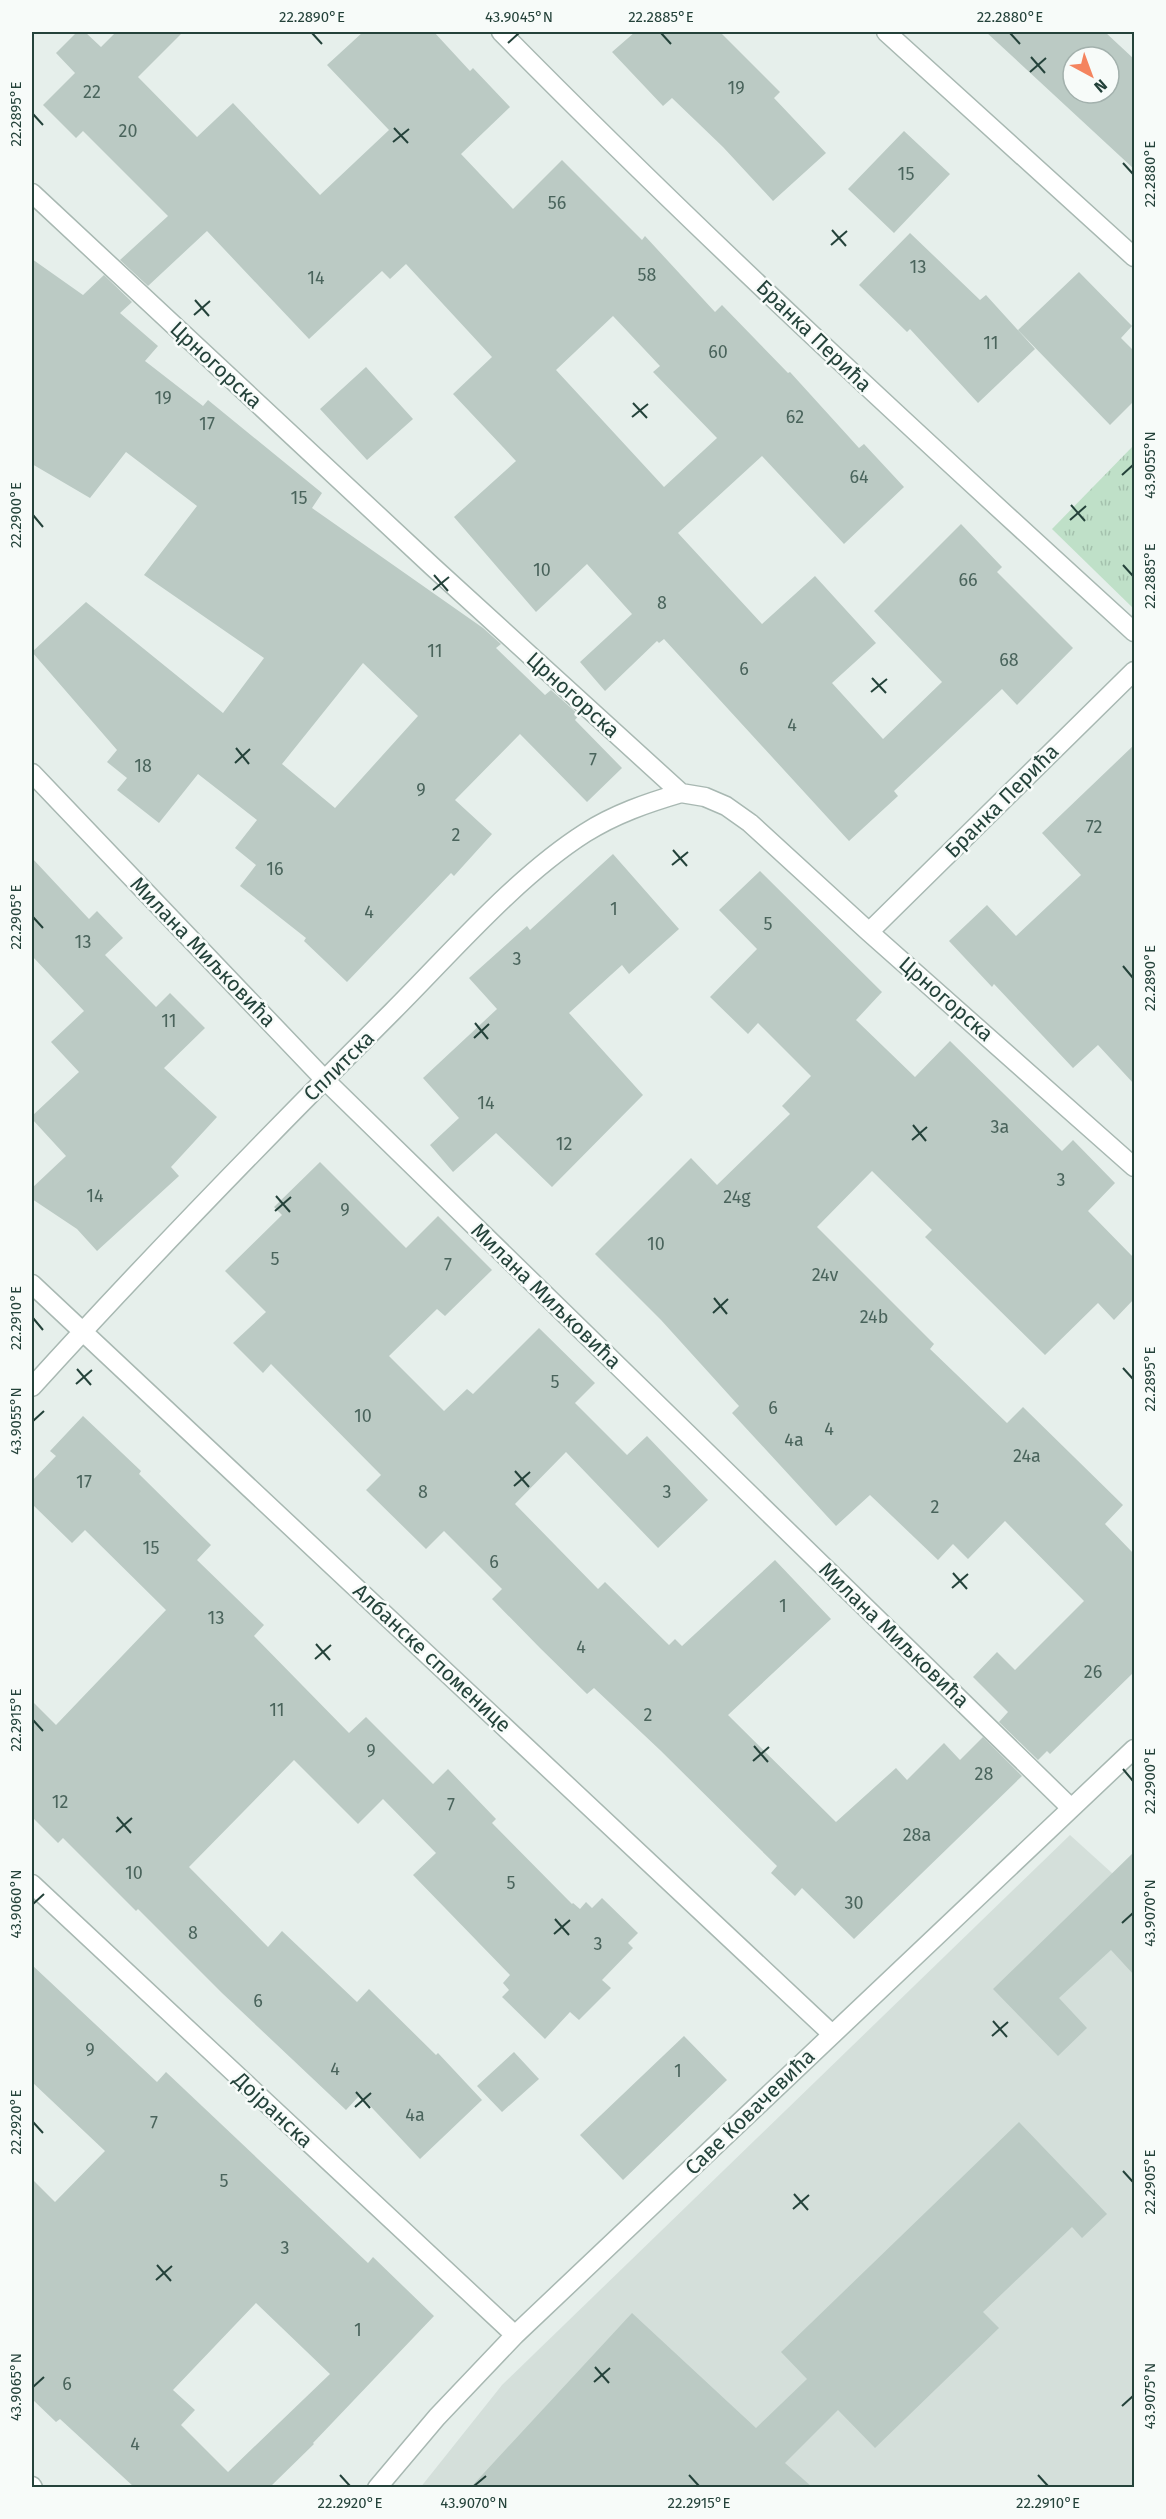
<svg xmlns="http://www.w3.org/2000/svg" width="1166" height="2519" font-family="'Fira Sans',sans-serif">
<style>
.built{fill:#d4dfda}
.park{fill:url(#park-tufts)}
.building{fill:#bbcac4;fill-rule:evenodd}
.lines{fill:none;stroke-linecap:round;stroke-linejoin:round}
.minor-casing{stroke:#a8b8b2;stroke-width:21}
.minor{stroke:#fff;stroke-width:18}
.ticks{fill:none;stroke:#24423a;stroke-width:2}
.labels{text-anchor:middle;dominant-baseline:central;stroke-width:5;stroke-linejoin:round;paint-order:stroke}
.number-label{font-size:18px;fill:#4a645c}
.street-label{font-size:21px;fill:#24423a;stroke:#f7fbf9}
.neatline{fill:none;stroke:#24423a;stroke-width:2}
.ticks-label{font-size:15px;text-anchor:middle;fill:#24423a}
</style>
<defs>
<pattern id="park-tufts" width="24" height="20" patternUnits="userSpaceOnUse" patternTransform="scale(1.5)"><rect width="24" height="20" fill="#bfe0c8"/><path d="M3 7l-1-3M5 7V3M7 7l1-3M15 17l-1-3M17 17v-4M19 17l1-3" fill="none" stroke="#a4c1ad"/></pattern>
</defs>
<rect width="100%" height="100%" fill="#e6efeb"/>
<path class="built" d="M1070 1835 1134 1893V2487L420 2488 502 2385Z"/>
<path class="park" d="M1134 445V609L1052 529Z"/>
<path class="building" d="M77 32H85L101 47 116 32H183L138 77 197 137 233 103 320 195 389 130 327 65 363 32H434L470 71 473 68 510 107 461 154 513 209 562 160 642 240 645 236 715 312 722 305 788 373 790 372 859 448 864 444 904 487 844 544 762 456 678 533 762 624 815 576 876 643 832 683 883 739 942 682 874 611 961 524 1002 567 997 572 1073 648 1017 705 1002 689 894 791 898 796 849 841 664 639 659 643 657 641 605 691 580 662 632 614 587 564 536 612 454 517 516 461 453 394 492 357 406 264 390 279 382 271 309 339 207 231 148 286 120 260 168 216 83 131 76 138 43 105 75 73 56 53ZM613 316 660 366 653 372 717 438 664 487 556 370Z
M635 32H720L780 92 774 98 826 153 773 201 723 147 672 98 663 106 612 52Z
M986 32H1105L1134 59V169ZM1073 57H1109V93H1073Z
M904 131 950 174 894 233 848 189Z
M910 233 980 300 986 295 1035 349 978 403 910 329 907 332 859 285Z
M32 259 83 295 104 275 132 302 120 313 158 346 145 361 203 406 208 400 322 493 312 508 483 628 501 644 496 648 545 695 551 690 579 715 575 720 622 768 587 802 520 734 455 800 492 834 454 876 451 873 347 982 304 941 306 938 240 886 256 865 235 848 257 820 198 774 159 823 117 790 127 778 107 762 117 750 32 652 86 602 223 713 264 658 144 575 197 506 126 452 90 498 32 464ZM363 663 418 716 335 808 282 764Z
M1079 272 1132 326 1121 338 1134 351V401L1110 425 1018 330Z
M366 367 413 419 367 460 320 409Z
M1134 745V1084L1098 1045 1073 1068 994 984 992 987 949 941 987 905 1016 936 1081 875 1042 833Z
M613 854 679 929 629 974 622 965 569 1013 643 1095 552 1187 496 1133 453 1172 430 1145 459 1118 423 1078 497 1009 469 978 527 926 530 930Z
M32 858 89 919 97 911 123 938 105 955 156 1007 170 993 205 1028 164 1068 217 1117 171 1167 179 1176 97 1251 77 1229 32 1199V1188L66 1156 32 1119V1116L79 1072 51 1042 84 1011 32 956Z
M760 871 882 992 856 1020 915 1077 950 1041 1062 1151 1073 1140 1115 1183 1088 1211 1134 1258V1299L1114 1320 1098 1303 1045 1355 925 1237 932 1230 872 1171 817 1227 934 1344 930 1349 1007 1423 1023 1407 1123 1505 1105 1524 1134 1554V1672L1050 1754 1047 1751 1038 1760 999 1722 1008 1712 973 1677 997 1652 1015 1670 1084 1601 1005 1521 968 1559 953 1544 938 1560 870 1495 836 1526 732 1413 739 1406 661 1320 595 1254 691 1158 717 1185 790 1114 782 1106 811 1076 758 1023 748 1034 710 997 757 949 719 910Z
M320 1162 406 1248 438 1216 492 1270 445 1316 437 1309 389 1356 444 1411 467 1389 473 1394 539 1328 595 1383 575 1403 627 1455 647 1436 708 1500 658 1548 566 1452 515 1504 598 1589 605 1582 669 1645 675 1639 682 1646 775 1560 831 1619 728 1715 836 1822 896 1768 907 1780 944 1743 960 1760 983 1737 1022 1776 854 1939 802 1888 795 1896 771 1873 777 1866 660 1750 594 1688 587 1694 540 1648 492 1599 502 1589 444 1531 426 1549 366 1490 381 1475 271 1364 263 1373 233 1343 266 1312 225 1271 282 1215 274 1207Z
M83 1416 141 1471 139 1474 211 1545 197 1560 264 1625 254 1636 349 1733 366 1717 433 1784 448 1769 496 1819 492 1823 572 1904 573 1903 580 1909 586 1902 592 1908 602 1898 638 1933 628 1943 633 1948 602 1980 611 1988 579 2020 570 2012 545 2039 502 1997 509 1990 503 1983 510 1975 413 1875 436 1853 383 1799 358 1824 294 1760 189 1867 268 1947 282 1931 357 2002 369 1989 436 2055 438 2053 482 2100 420 2159 360 2095 346 2110 222 1993 138 1909 136 1911 63 1838 58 1843 32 1817V1701L56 1725 166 1610 85 1530 72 1543 32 1504V1481L56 1456 50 1451Z
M1134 1852V1975L1111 1950 1059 1998 1087 2028 1058 2056 993 1989Z
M32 1965 157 2082 166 2072 368 2263 373 2257 434 2316 313 2443 314 2444 270 2487H134L60 2419 56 2422 32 2399V2179L55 2202 105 2151 32 2082ZM256 2303 330 2374 228 2472 181 2425 195 2410 173 2390Z
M684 2036 727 2080 623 2180 580 2135Z
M514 2052 539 2079 502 2112 477 2086Z
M1019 2122 1107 2214 1082 2238 1072 2227 983 2312 999 2328 875 2448 838 2410 785 2463 812 2487H471L632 2313 756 2428 807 2379 781 2352Z"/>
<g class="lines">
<defs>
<path id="minor" d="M501 32C705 239 919 436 1134 632
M886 32 1134 257
M32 193 433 567 681 793 705 797 726 806 750 823 869 932 1134 1167
M32 773 325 1080 1071 1808
M869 932 1134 671
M32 1284 832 2034
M32 1387C148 1259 270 1134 393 1011 451 953 516 877 585 833 615 814 647 803 681 793
M32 1884 515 2335
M32 2486 33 2488
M377 2488 437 2417 515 2335 1134 1749"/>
</defs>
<use href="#minor" class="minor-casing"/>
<use href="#minor" class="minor"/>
</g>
<path class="ticks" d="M312 33 322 44M661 33 671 44M1010 33 1020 44M508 43 519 33M1031 57 1045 73M1030 72 1046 58M33 114 43 125M394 128 408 143M393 142 409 129M1123 163 1133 174M832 230 846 246M831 245 847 231M195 300 209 316M194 315 210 301M633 403 647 418M632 417 648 404M1122 475 1133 465M1071 505 1085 521M33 515 43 527M1070 520 1086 506M1123 565 1133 576M434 575 448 591M433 590 449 577M872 678 886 693M871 692 887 679M236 748 249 764M235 763 250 749M673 850 687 866M672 865 688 852M33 917 43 928M1123 966 1133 978M475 1023 488 1039M474 1038 489 1024M913 1125 926 1141M912 1140 927 1127M276 1196 290 1212M275 1211 291 1197M714 1298 727 1314M713 1313 728 1299M33 1318 43 1330M1123 1368 1133 1379M77 1369 91 1385M76 1384 92 1370M33 1421 44 1411M515 1471 529 1487M514 1486 530 1472M953 1573 967 1589M952 1588 968 1574M316 1644 330 1660M315 1659 331 1645M33 1720 43 1731M754 1746 768 1762M753 1761 769 1747M1123 1769 1133 1781M117 1817 131 1833M116 1832 132 1818M33 1904 44 1894M555 1919 569 1935M1122 1923 1133 1913M554 1934 570 1920M993 2021 1007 2037M992 2036 1008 2022M356 2092 370 2108M355 2107 371 2093M33 2122 43 2133M1123 2171 1133 2182M794 2194 808 2210M793 2209 809 2195M157 2265 171 2281M156 2280 172 2266M595 2367 609 2383M594 2382 610 2368M33 2387 44 2377M1122 2406 1133 2396M340 2475 350 2486M689 2475 699 2486M1038 2475 1048 2486M474 2486 486 2476"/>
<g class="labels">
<g class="number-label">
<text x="736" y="88">19</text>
<text x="92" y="92">22</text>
<text x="128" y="131">20</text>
<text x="906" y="174">15</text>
<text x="557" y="203">56</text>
<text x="918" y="267">13</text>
<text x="647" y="275">58</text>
<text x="316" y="278">14</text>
<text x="991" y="343">11</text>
<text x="718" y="352">60</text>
<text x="163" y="398">19</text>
<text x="795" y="417">62</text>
<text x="207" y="424">17</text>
<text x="859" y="477">64</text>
<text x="299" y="498">15</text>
<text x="542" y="570">10</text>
<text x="968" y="580">66</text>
<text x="662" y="603">8</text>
<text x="435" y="651">11</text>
<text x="1009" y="660">68</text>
<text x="744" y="669">6</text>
<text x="792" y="725">4</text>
<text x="593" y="760">7</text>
<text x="143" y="766">18</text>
<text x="421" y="790">9</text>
<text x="1094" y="827">72</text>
<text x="456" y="835">2</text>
<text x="275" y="869">16</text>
<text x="614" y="909">1</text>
<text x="369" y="912">4</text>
<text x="768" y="924">5</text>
<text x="83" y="942">13</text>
<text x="517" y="959">3</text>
<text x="169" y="1021">11</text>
<text x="486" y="1103">14</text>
<text x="1000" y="1127">3a</text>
<text x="564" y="1144">12</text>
<text x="1061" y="1180">3</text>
<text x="95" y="1196">14</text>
<text x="737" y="1197">24g</text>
<text x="345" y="1210">9</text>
<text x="656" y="1244">10</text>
<text x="275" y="1259">5</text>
<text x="448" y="1265">7</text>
<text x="825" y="1275">24v</text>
<text x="874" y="1317">24b</text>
<text x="555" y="1382">5</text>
<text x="773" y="1408">6</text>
<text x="363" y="1416">10</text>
<text x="829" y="1429">4</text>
<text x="794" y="1440">4a</text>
<text x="1027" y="1456">24a</text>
<text x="84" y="1482">17</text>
<text x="423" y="1492">8</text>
<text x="667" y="1492">3</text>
<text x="935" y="1507">2</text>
<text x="151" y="1548">15</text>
<text x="494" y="1562">6</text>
<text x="783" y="1606">1</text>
<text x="216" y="1618">13</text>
<text x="581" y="1647">4</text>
<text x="1093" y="1672">26</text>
<text x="277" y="1710">11</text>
<text x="648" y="1715">2</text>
<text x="371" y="1751">9</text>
<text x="984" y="1774">28</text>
<text x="60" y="1802">12</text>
<text x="451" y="1805">7</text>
<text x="917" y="1835">28a</text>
<text x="134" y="1873">10</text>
<text x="511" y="1883">5</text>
<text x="854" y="1903">30</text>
<text x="193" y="1933">8</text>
<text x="598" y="1944">3</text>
<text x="258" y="2001">6</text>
<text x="90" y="2050">9</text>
<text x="335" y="2069">4</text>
<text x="678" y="2071">1</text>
<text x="415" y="2115">4a</text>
<text x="154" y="2123">7</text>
<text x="224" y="2181">5</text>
<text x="285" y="2248">3</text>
<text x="358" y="2330">1</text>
<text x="67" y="2384">6</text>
<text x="135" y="2444">4</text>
</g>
<g class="street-label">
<text transform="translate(814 336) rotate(44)">Бранка Перића</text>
<text transform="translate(216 365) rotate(43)">Црногорска</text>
<text transform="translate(573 695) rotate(42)">Црногорска</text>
<text transform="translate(1002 801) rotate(-45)">Бранка Перића</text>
<text transform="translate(203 952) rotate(46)">Милана Миљковића</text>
<text transform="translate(946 999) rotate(41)">Црногорска</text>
<text transform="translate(339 1066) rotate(-45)">Сплитска</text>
<text transform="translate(546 1296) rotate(44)">Милана Миљковића</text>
<text transform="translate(894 1635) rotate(44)">Милана Миљковића</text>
<text transform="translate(432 1658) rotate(43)">Албанске споменице</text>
<text transform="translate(273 2110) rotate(43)">Дојранска</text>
<text transform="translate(750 2112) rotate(-44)">Саве Ковачевића</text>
</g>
</g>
<rect width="1166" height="2519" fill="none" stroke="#f7fbf9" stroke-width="66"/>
<g transform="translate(1091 75) rotate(139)"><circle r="28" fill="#f7fbf9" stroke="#a3b1ad" stroke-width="1.5"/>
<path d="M0-4.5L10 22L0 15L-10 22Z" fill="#f4845f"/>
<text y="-9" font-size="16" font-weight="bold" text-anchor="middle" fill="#24423a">N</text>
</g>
<rect x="33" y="33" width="1100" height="2453" class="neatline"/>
<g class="ticks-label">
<text x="312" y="22">22.2890°E</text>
<text x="519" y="22">43.9045°N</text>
<text x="661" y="22">22.2885°E</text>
<text x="1010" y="22">22.2880°E</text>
<text transform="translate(16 114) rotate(-90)" y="5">22.2895°E</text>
<text transform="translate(1150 174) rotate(-90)" y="5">22.2880°E</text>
<text transform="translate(1150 465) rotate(-90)" y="5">43.9055°N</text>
<text transform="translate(16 515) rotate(-90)" y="5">22.2900°E</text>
<text transform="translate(1150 576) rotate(-90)" y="5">22.2885°E</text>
<text transform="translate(16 917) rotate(-90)" y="5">22.2905°E</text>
<text transform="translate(1150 978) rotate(-90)" y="5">22.2890°E</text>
<text transform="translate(16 1318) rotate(-90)" y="5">22.2910°E</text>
<text transform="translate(1150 1379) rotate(-90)" y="5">22.2895°E</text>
<text transform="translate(16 1421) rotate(-90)" y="5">43.9055°N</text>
<text transform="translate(16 1720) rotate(-90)" y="5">22.2915°E</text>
<text transform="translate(1150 1781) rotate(-90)" y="5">22.2900°E</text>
<text transform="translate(16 1904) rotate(-90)" y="5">43.9060°N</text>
<text transform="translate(1150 1913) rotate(-90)" y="5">43.9070°N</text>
<text transform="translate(16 2122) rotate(-90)" y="5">22.2920°E</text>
<text transform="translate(1150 2182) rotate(-90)" y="5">22.2905°E</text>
<text transform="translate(16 2387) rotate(-90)" y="5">43.9065°N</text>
<text transform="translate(1150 2396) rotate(-90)" y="5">43.9075°N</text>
<text x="350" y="2508">22.2920°E</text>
<text x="474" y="2508">43.9070°N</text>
<text x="699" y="2508">22.2915°E</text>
<text x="1048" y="2508">22.2910°E</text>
</g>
</svg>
